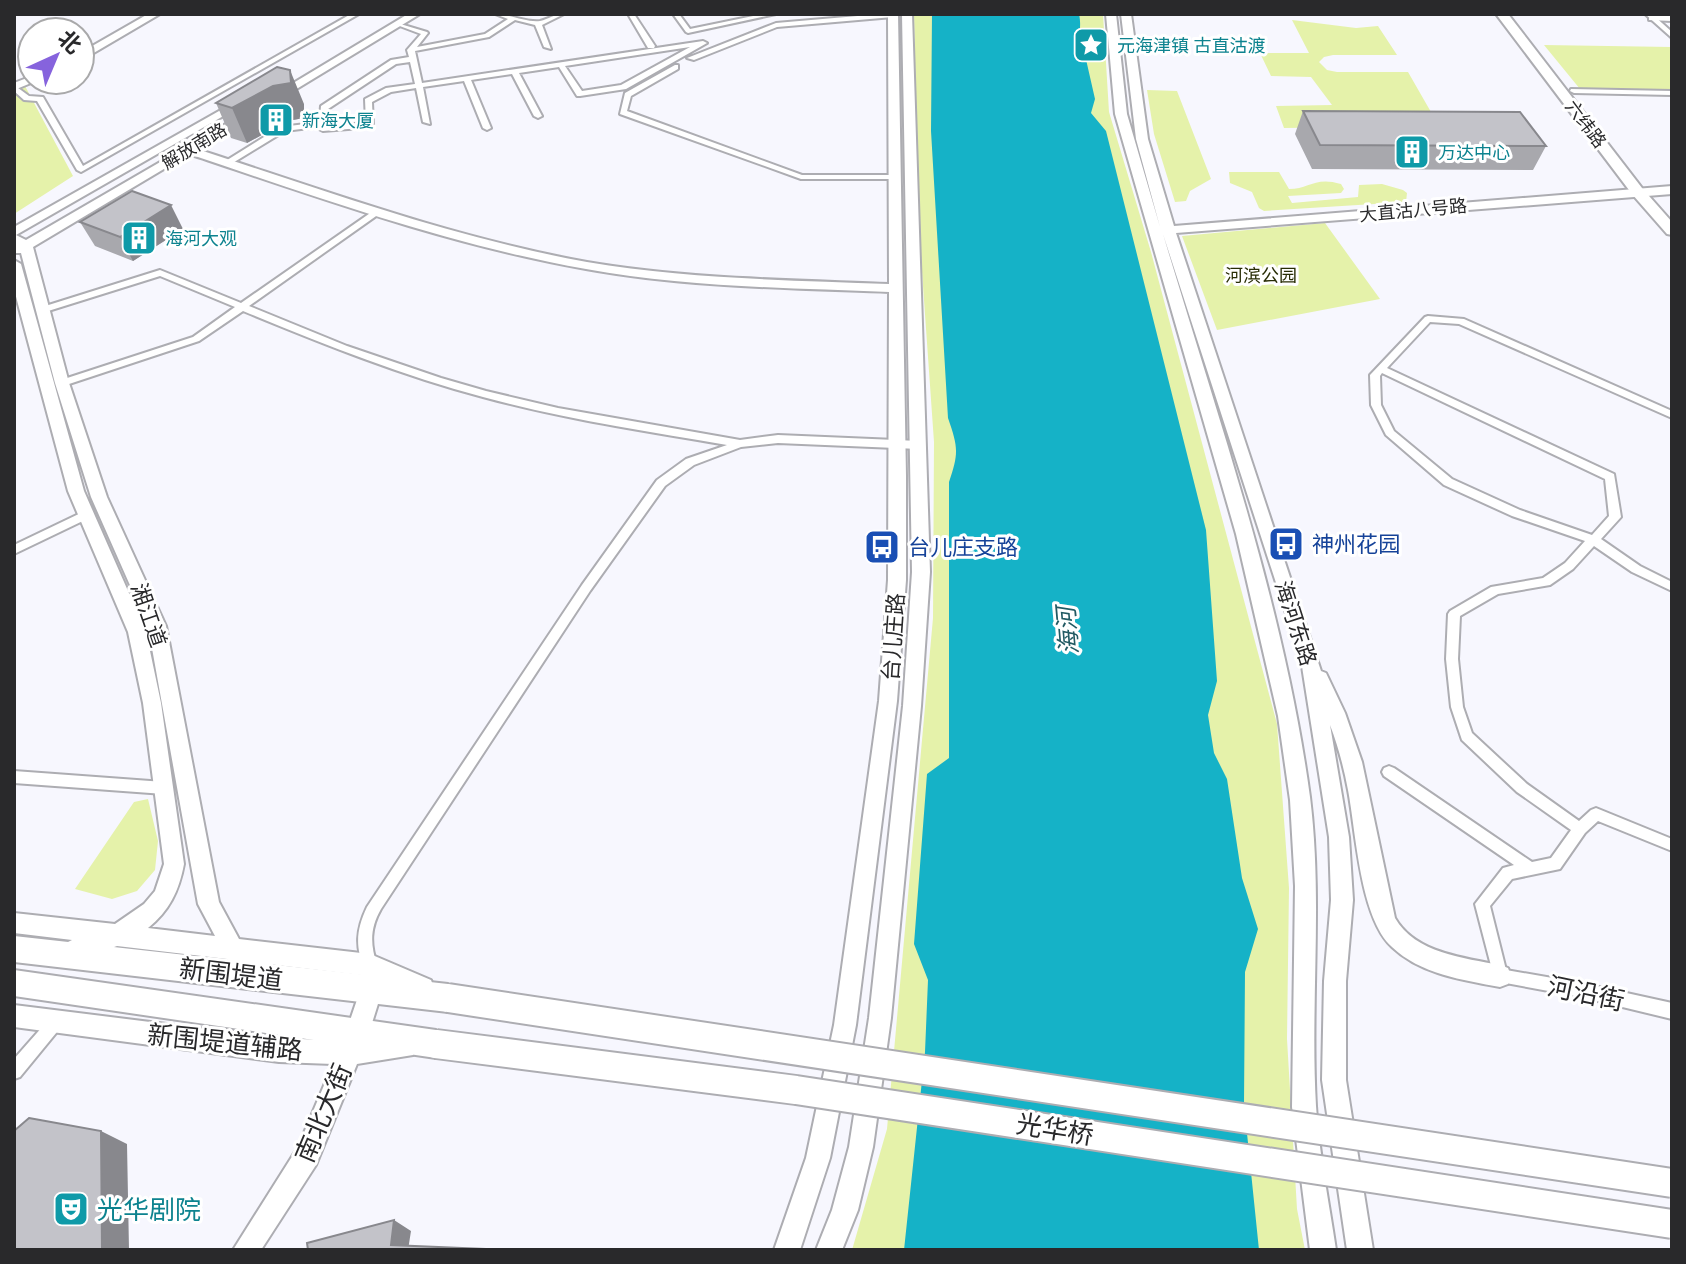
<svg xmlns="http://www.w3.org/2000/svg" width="1686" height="1264" font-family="Mulish,'Noto Sans SC',sans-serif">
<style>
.green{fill:#e5f2aa}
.water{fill:#15b2c7}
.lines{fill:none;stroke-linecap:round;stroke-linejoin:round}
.street-casing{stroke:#adadb2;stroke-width:4}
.secondary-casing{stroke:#adadb2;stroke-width:4}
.primary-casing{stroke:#adadb2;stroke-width:4}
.highway-casing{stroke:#adadb2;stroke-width:4}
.street{fill:#fff;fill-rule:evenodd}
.secondary{fill:#fff;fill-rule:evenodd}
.primary{fill:#fff;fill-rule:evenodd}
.highway{fill:#fff;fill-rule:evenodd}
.highway-bridge-casing{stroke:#adadb2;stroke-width:32;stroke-linecap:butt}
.highway-bridge{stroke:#fff;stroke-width:28}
.wall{fill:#a8a8ad}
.shaded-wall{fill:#88888d}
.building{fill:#c3c3c9;stroke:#88888d;stroke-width:2}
.labels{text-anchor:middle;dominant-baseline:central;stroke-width:6;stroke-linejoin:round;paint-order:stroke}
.far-culture-label{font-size:18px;fill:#0d838f;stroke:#fff;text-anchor:start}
.far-street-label{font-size:18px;fill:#29292b;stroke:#fff}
.far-park-label{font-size:18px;fill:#282d05;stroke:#fff}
.transit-label{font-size:22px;fill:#164399;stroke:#fff;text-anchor:start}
.street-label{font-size:22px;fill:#29292b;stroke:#fff}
.water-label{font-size:24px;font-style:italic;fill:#225a63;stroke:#fff}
.near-street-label{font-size:26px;fill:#29292b;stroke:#fff}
.near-culture-label{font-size:26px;fill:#0d838f;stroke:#fff;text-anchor:start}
</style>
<rect width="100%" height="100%" fill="#f7f7fe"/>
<path class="green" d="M914 14H1103L1109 112 1151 252 1277 724 1289 888 1287 1039 1297 1209 1305 1250H852L887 1129 933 618 934 442 918 215Z
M1292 20 1356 28 1378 26 1397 55H1333L1324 57 1319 62 1327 70 1337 72H1408L1439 126 1284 128 1276 106 1332 105 1311 77 1271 76 1260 53H1309Z
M1544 45 1672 47V90L1580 89Z
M25 86 73 176 14 214V89Z
M1147 90 1177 91 1211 179 1190 191 1186 201 1175 202 1154 134Z
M1229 172H1279L1289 189C1309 189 1315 176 1341 184L1344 189 1341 193 1288 196 1292 203 1358 197 1359 185 1382 184 1403 190 1407 193 1406 202 1264 211 1259 208 1252 192 1230 183Z
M1325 223 1380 299 1217 330 1182 236Z
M148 799 158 841 155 870 137 891 112 899 75 889 134 802Z"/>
<path class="water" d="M932 14H1079C1082 28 1078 36 1078 50L1085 55 1095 99 1091 113 1106 131 1206 530 1217 681 1208 715 1214 753 1227 779 1242 878 1258 929 1245 972 1244 1104 1259 1250H904L925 1052 928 980 914 944 927 774 949 758V482C959 453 958 447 948 418L931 131Z"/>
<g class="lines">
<defs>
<path id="street" d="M351 14H359L81 172 77 170 37 101 24 100 14 91V85L29 96 43 97 83 166Z
M495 14C508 14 528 23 540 21 549 19 554 14 564 14L542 25 551 49 544 47 535 25 515 20 489 37 415 51 422 83 703 41 707 43 626 89 580 96H577L559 67 519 73 542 116 538 118 534 116 512 74 471 80 491 128 487 130 483 128 464 81 423 87 430 124 423 122 416 88 391 92 372 102 373 127 323 131 319 129 321 106 391 60 409 57 407 50 421 34 397 25V23L427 32 428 33 417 47 485 34 508 19ZM690 47 621 85 582 91 565 66ZM410 62 415 84 386 88 365 99 366 123 327 126 328 109 396 64Z
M628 14H634L655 46 654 48H648Z
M673 14H679L690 29 763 14H776L688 33 686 32Z
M881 14 896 15 893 17 777 27 694 60 687 58 776 23Z
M1645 14H1652L1672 32V38Z
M675 65H678V69L631 96 627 111 802 175H893L897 177 893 179H801L620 114 625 93Z
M1571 89 1672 91V95L1574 93 1570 91Z
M306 124 310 126 309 128 285 131 231 164 224 162 280 127Z
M376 209 379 210V214L249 306 347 346 441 378 486 391 558 408 740 440 778 435 919 441 924 445 919 449 778 443 741 447 694 465 665 486 590 591 381 909C370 928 370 944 377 965L375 970 370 972 365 970C355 947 356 930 367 907L582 585 657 480 686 459 727 445C645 431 563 419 483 397 400 375 321 343 243 311L199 341 66 385H58L57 383 58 381 193 337 235 307 160 276 45 312H39V308L160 270 241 303Z
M1428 316 1464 319 1672 411V418L1459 324 1430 322 1387 368 1614 474 1621 517 1601 539 1640 566 1672 582V591L1632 572 1594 546 1573 569 1550 585 1498 594 1460 616 1458 659 1463 707 1472 733 1527 784 1579 821 1591 810 1596 808 1672 839V851L1598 821 1585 833 1560 869 1512 879 1490 906 1506 970 1581 983 1672 1003V1019L1581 997 1495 981 1475 904 1503 868 1514 865 1384 776 1382 772 1384 768 1389 766 1394 768 1532 862 1551 858 1571 830 1517 792 1462 740 1451 707 1446 659 1448 614 1450 611 1491 587 1543 578 1565 563 1585 541 1512 516 1444 485 1386 435 1371 405 1370 375 1425 317ZM1382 373 1605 479 1609 516 1592 535 1520 510 1452 479 1394 431 1381 405 1380 376Z
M85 511 91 515 89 518 14 554V545Z
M14 771 164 782 169 784 171 788 169 792 164 794 14 783Z
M56 1014 61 1017 64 1022 61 1027 20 1077 14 1079V1059L51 1017Z"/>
<path id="secondary" d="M148 14H160L80 61V53Z
M408 14H420L280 99 270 97Z
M888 14H898L906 476V580L897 701 856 1025 830 1158 800 1250H774L806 1158 834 1025 879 701 888 580 889 292C788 288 685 287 586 269 450 245 320 198 189 154L33 247 69 383 107 497 166 626 219 902 239 939 370 954 431 980 434 988 431 996 423 999 381 981 382 991 367 1039 405 1035 413 1039 417 1047 413 1055 357 1064 316 1165 261 1250H233L298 1147 333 1064 279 1062 14 1027V1005L279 1038 343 1041 360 991 361 975 268 964 274 973 271 981 263 984 240 972 227 959 117 946 72 962 64 958 61 951 64 944 72 940 14 933V913L115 924 144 904 155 891 164 864 143 703 128 632 68 491 14 289V260L21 264 84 491 146 632 161 703 184 864C179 891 169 911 148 928L215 936 198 904 148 626 91 497 55 383 21 253H14L16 245 14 244V227L242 98 248 101 246 103 16 235 26 240 248 111 252 112V116L197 149C326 191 454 238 587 262 686 279 789 280 889 284Z
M902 14H912L930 572 921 706 891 1018 873 1147 858 1210 842 1250H816L832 1210 849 1147 869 1018 903 706 912 572Z
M1106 14H1116L1127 114 1160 227 1136 139 1121 14H1131L1148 139 1174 226 1672 186V194L1176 233 1321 671 1326 673 1345 713 1362 762 1395 918C1415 953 1464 958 1500 965L1508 968 1511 976 1508 984 1500 987C1463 980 1420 974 1392 947 1360 918 1356 832 1348 790 1344 768 1338 746 1330 725L1349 837 1353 900 1346 981V1080L1373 1250H1347L1322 1080 1324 981 1331 900 1329 837 1301 660 1163 234C1218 419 1284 605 1310 797 1323 900 1310 1003 1316 1106 1319 1154 1329 1202 1336 1250H1310L1292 1107 1295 886 1290 800 1278 716 1236 534 1115 114Z
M1653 15H1672V21L1649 20V16Z
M32 76V80L36 81 14 90V83Z"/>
<path id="primary" d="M1496 14H1508L1642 188 1672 222V235L1667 234 1632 194Z"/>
<path id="highway" d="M14 936 448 984 458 988 462 998 458 1008 448 1012 14 962Z
M14 970 436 1030 446 1034 450 1044 446 1054 436 1058 14 996Z"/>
</defs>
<use href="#street" class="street-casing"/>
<use href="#secondary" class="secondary-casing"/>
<use href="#primary" class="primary-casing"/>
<use href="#highway" class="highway-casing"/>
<use href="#street" class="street"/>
<use href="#secondary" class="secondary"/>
<use href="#primary" class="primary"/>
<use href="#highway" class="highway"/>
<defs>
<path id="highway-bridge" d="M448 998 1672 1183
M436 1044 796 1090 1672 1224"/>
</defs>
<use href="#highway-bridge" class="highway-bridge-casing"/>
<use href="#highway-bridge" class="highway-bridge"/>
</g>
<path class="wall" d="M216 103 304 104V118L287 121 247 143 231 138Z
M1303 111 1546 146 1533 170 1312 169 1295 134Z
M80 222 183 229 133 261 95 246Z"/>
<path class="shaded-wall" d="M290 70 304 104V118L287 121 247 143 232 108 273 86Z
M171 205 183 229 133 261 120 237Z
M101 1131 127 1144 129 1250H102Z
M394 1220 411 1231 408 1250 391 1245Z"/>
<path class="building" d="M277 67 290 70 291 83 273 86 232 108 216 103Z
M1303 111 1520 112 1546 146 1320 145Z
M132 191 171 205 120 237 80 222Z
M29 1118 101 1131 102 1250H14V1131Z
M394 1220 391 1245 510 1250H308L307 1243Z"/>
<defs>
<symbol id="sight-square" viewBox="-11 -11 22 22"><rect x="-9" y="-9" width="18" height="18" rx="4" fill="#0f9aa8" stroke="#fff"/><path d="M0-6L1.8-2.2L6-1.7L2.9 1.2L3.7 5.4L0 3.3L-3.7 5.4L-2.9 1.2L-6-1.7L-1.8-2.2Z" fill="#fff"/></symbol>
<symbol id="building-square" viewBox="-11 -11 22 22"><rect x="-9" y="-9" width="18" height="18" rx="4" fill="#0f9aa8" stroke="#fff"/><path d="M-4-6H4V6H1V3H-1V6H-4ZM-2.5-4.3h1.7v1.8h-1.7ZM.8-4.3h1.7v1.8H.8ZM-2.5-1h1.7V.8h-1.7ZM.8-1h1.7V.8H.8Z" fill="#fff"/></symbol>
<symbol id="bus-square" viewBox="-11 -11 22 22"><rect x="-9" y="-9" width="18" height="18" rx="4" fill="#1a4fb4" stroke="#fff"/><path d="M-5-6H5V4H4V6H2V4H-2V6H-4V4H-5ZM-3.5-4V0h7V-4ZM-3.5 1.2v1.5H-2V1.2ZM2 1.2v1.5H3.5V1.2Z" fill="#fff"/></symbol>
<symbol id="theatre-square" viewBox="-11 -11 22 22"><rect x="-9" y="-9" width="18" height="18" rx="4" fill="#0f9aa8" stroke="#fff"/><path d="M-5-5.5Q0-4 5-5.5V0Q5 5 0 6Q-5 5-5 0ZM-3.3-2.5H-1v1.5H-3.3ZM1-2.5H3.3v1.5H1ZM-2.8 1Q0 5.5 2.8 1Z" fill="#fff"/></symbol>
</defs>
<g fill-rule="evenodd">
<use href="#sight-square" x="1071" y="25" width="40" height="40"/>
<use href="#building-square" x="256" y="100" width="40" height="40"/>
<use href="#building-square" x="1392" y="132" width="40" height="40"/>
<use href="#building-square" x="119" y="218" width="40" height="40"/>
<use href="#bus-square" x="1266" y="524" width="40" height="40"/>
<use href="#bus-square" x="862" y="527" width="40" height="40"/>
<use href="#theatre-square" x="51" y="1189" width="40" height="40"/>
</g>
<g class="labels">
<g class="far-culture-label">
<text x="1117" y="45">元海津镇 古直沽渡</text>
<text x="302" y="120">新海大厦</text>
<text x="1438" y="152">万达中心</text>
<text x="165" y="238">海河大观</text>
</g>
<g class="far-street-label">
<text transform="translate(1586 124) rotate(53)">六纬路</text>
<text transform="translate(194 146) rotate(-31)">解放南路</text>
<text transform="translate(1413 210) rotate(-5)">大直沽八号路</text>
</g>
<g class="far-park-label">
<text x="1261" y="275">河滨公园</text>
</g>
<g class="transit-label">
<text x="1312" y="544">神州花园</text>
<text x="908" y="547">台儿庄支路</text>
</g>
<g class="street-label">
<text transform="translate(149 615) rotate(71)">湘江道</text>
<text transform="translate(1296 623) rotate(72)">海河东路</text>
<text transform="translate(893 637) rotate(-86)">台儿庄路</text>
</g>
<g class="water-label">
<text transform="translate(1067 631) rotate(-95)">海河</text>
</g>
<g class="near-street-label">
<text transform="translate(231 974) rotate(7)">新围堤道</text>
<text transform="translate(1586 993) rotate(12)">河沿街</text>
<text transform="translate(225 1042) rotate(6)">新围堤道辅路</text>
<text transform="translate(323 1113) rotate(-67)">南北大街</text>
<text transform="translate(1055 1129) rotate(9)">光华桥</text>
</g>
<g class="near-culture-label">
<text x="97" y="1209">光华剧院</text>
</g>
</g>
<rect width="1686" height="1264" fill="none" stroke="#29292b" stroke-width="32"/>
<g transform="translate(56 56) rotate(44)"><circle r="38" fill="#ffffff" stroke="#a9a9aa" stroke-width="2"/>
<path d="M0-6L14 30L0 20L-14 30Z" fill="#8663dd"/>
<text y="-12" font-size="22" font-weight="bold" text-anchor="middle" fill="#29292b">北</text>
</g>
</svg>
